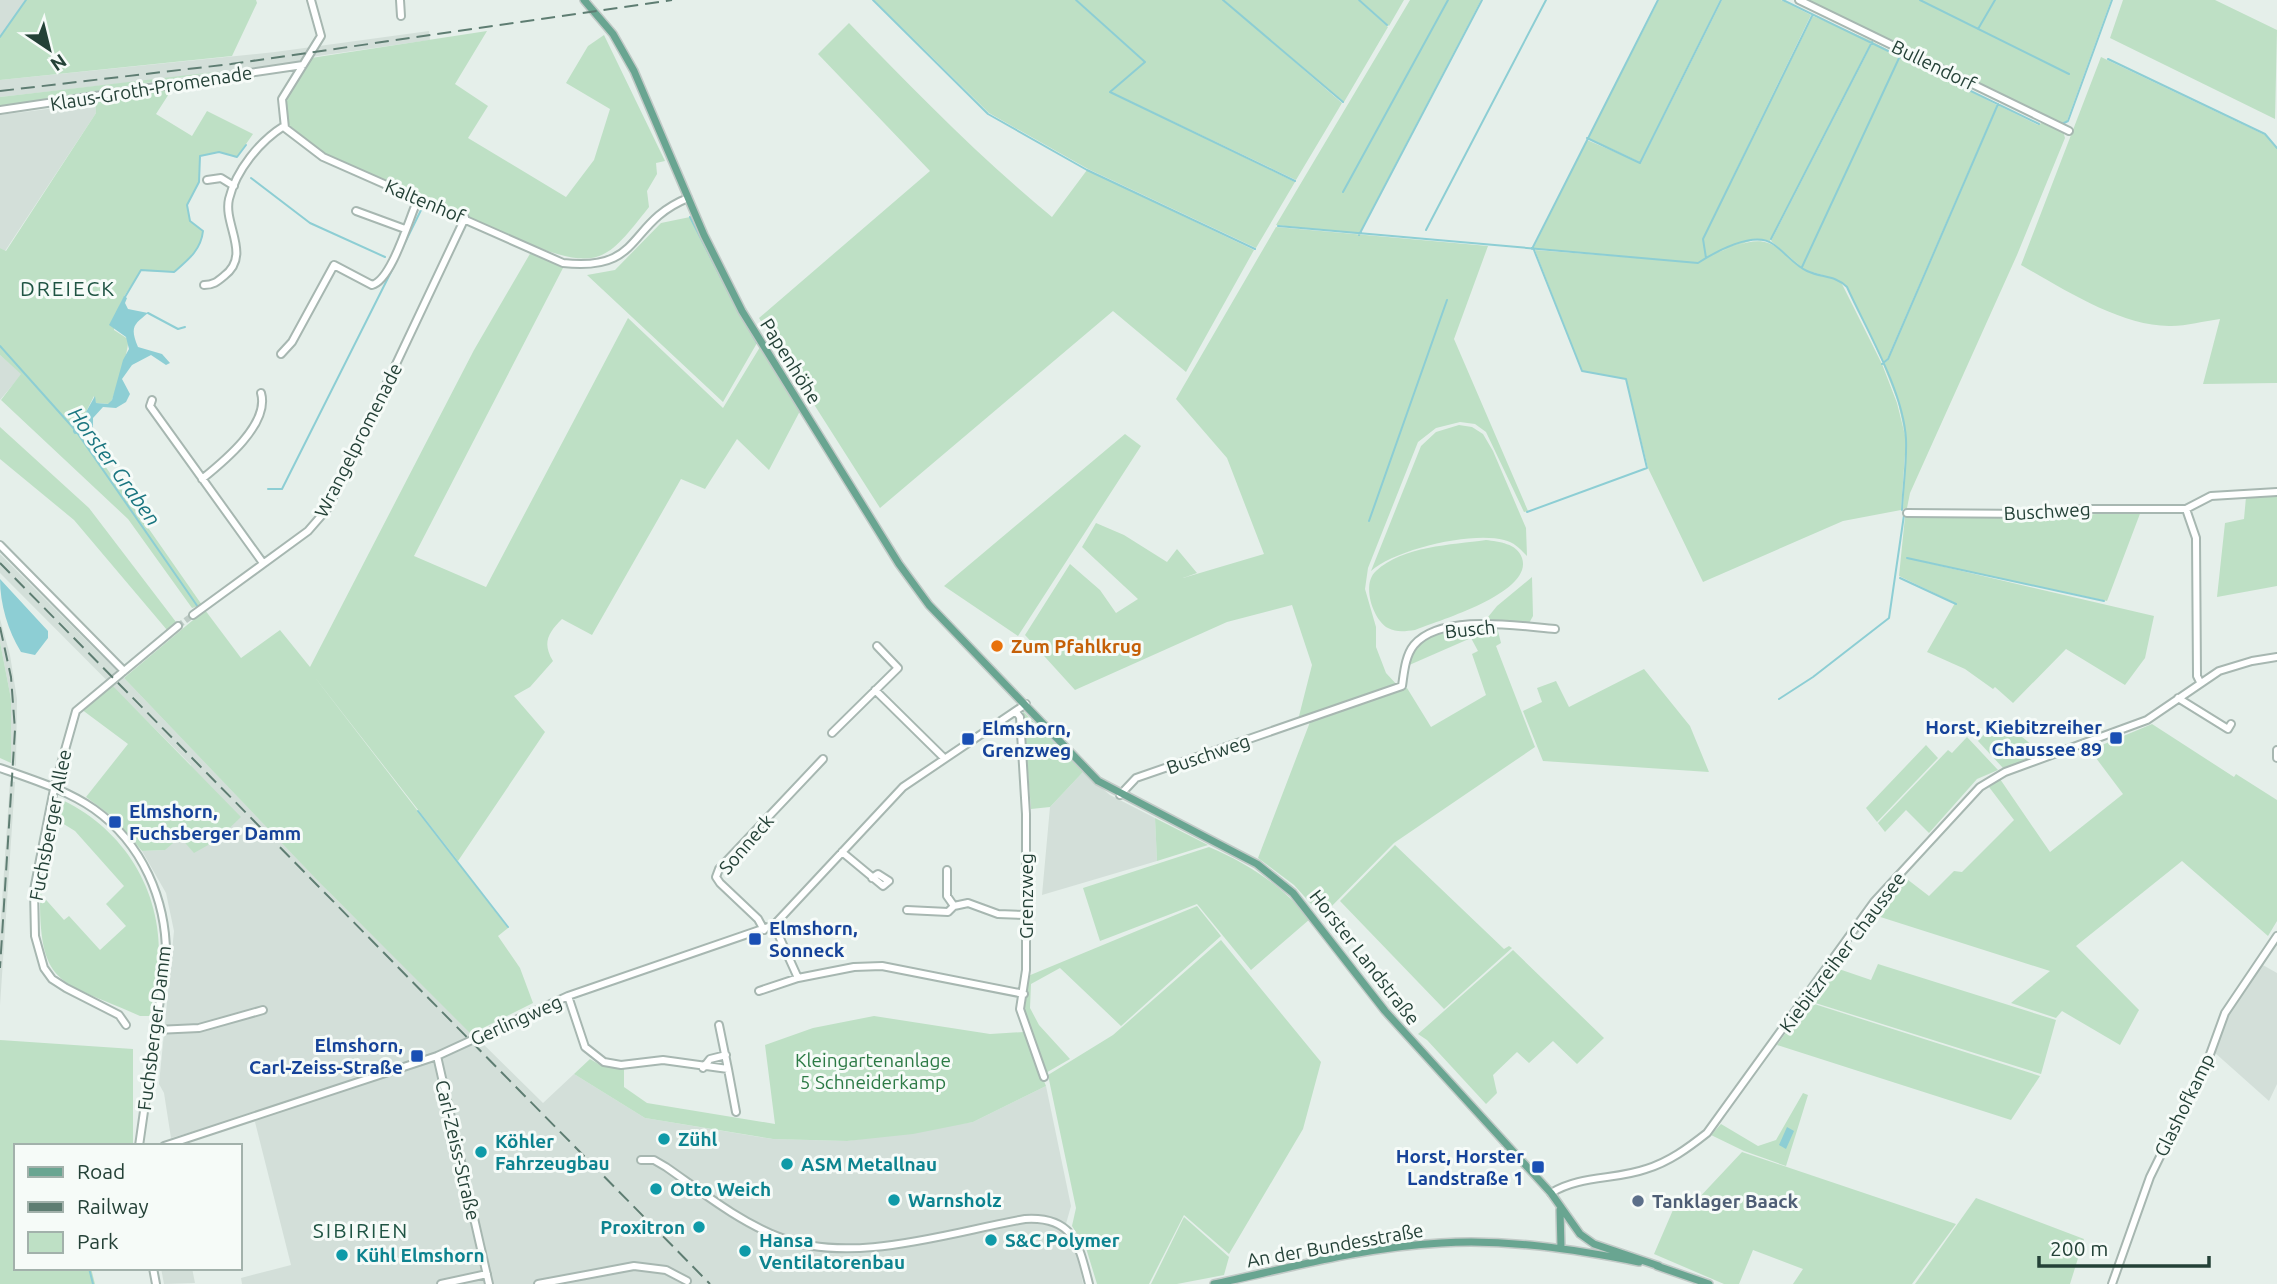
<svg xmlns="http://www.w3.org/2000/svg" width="2277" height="1284" font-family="Ubuntu,sans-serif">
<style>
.built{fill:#d3dfd9}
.green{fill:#bee0c5}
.water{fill:#8dced4}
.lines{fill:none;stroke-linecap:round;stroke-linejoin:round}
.stream{stroke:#8dced4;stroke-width:2}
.canal{stroke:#8dced4;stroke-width:6}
.minor-tunnel{stroke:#beccc6;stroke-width:6;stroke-dasharray:6 3;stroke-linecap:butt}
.minor-casing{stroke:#a7b7b1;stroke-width:10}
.major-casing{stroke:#c2cac7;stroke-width:10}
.minor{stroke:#fff;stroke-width:6}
.major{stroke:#69a591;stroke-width:7}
.rail{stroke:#5e7d72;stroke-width:2;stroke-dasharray:14 7;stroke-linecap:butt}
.food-dot{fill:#e8710a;stroke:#f6fbf8;stroke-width:2.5}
.transit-dot{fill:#1a4fb4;stroke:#f6fbf8;stroke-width:2.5}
.culture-dot{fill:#0f9aa8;stroke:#f6fbf8;stroke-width:2.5}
.service-dot{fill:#5c6f8a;stroke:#f6fbf8;stroke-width:2.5}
.labels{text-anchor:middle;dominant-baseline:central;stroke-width:6;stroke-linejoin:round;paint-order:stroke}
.street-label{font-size:19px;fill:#244137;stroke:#f6fbf8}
.food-label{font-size:19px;font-weight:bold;fill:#c56008;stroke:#f6fbf8;text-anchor:start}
.transit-label{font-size:19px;font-weight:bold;fill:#164399;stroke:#f6fbf8;text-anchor:end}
.park-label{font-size:19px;fill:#2c7a45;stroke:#f6fbf8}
.culture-label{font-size:19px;font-weight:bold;fill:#0d838f;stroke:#f6fbf8;text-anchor:start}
.service-label{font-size:19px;font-weight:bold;fill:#4e5e75;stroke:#f6fbf8;text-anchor:start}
.neighbourhood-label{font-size:21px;letter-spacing:2px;fill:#1f5443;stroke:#f6fbf8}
.water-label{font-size:21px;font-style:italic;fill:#1b7680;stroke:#f6fbf8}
</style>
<rect width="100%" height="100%" fill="#e5efea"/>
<path class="built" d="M0 0H26L0 37Z
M429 31 430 40 311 57 299 63 0 97V80L275 52Z
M95 103 96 113 5 251 0 248V115Z
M0 355 22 374 0 400Z
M0 554 124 678 331 894 543 1103 574 1074 645 1118 772 1139 847 1141 973 1122 1046 1086 1071 1206 1064 1231 1077 1250 1083 1284H242L241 1278 291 1265 253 1114 171 1138 164 1093 159 1084 174 931 166 893 142 851 165 850 191 765 0 573Z
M0 619 10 655 17 699 16 766 11 763V699L0 642Z
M1083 772 1110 795 1155 818 1157 861 1042 895 1050 807Z
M10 781 15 782 0 1005V931Z
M2261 964 2277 973V1084L2269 1101 2214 1052 2228 1014Z
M161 1268H192L195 1283 164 1284Z"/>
<path class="green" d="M26 0H256L257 3 232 56 0 80V37Z
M874 0H1075L1145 63 1077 0H1358L1388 27 1344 102 1250 23 1342 103 1296 180 1117 95 1295 182 1256 248 1088 169 989 113Z
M1360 0H1404L1389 26Z
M1410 0H1481L1359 234 1276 225Z
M1659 0H1720L1640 162 1588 138Z
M1722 0H1781L1811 15 1723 197 1813 16 1872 41 1770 241 1753 240 1718 252C1732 248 1753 237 1768 243 1790 251 1795 271 1826 276L1805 270 1771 241 1873 42 1900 56 1894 69 1901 56 1997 105 1887 359 1883 363 1847 287 1841 282 1882 364 1897 403 1906 439 1898 402 1883 364 1888 360 1998 105 2038 125 2043 122 2063 131 2065 138 2017 255 1910 493 1907 508 1903 509 1906 440 1901 510 1843 521 1703 582 1648 468 1626 379 1582 371 1535 250 1677 261 1533 249 1587 140 1641 163Z
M1808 0H2111L2067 121 2062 123Z
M2123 0H2215L2277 30 2275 119 2110 38Z
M849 23C914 90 979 157 1052 217L1087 170 1254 250 1186 372 1113 311 880 508 759 318 930 171 818 54Z
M487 31 455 84 488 106 468 138 566 197 594 160 610 109 566 83 588 46 604 35 665 161 656 163 657 174 647 191 649 207C608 259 600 271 534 246L326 155 289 125 285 101 311 58Z
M2101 57 2265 135 2277 148V383L2203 384 2220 319C2204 321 2187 326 2171 326 2122 327 2063 289 2021 265Z
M223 71 0 106V97Z
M174 86 156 114 192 136 207 111 253 134 237 157 219 152 200 156 199 182 187 205 190 221 203 231C201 250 188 260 174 272L141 271C128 291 115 305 114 330L128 339C130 347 116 391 112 400L109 404 96 403 94 396 86 412 87 429 82 433 202 605 192 608 128 519 1 400 21 374 0 355V248L6 251 96 113 95 103Z
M690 217 735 306 757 343 723 402 587 275 615 270 661 223Z
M1276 227 1488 246 1454 339 1528 511 1524 512 1486 432 1475 424 1460 422 1436 428 1418 442 1368 568 1365 589 1376 627V647L1386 673 1398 686 1298 720 1312 665 1292 605 1227 622 1075 690 1025 635 1070 564 1100 590 1116 613 1138 599 1082 547 1096 523 1124 535 1167 562 1177 549 1197 573 1183 578 1264 554 1227 458 1176 399Z
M531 252 563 268 414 556 486 587 628 318 723 408 760 347 800 411 769 470 737 439 705 489 681 479 592 635 562 619C548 633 542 643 553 661L530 687 514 696 545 732 458 861 313 675 508 928 498 936 520 968 533 1003 471 1034 319 882 124 678 205 610 241 658 280 630 310 667 474 350Z
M1459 425 1472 427 1483 434 1493 451 1526 528 1527 556C1520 549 1514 542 1504 540 1473 531 1395 549 1371 571L1421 446 1436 432Z
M0 427 89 508 176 622 167 630 74 520 0 459Z
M1125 434 1141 446 1018 636 944 586Z
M2277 495V586L2217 597 2225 523 2244 519 2246 497Z
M2141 511 2107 601 1915 560 2154 616 2145 658 2125 685 2066 649 2013 703 1995 687 1993 689 1965 669 1927 652 1955 603 1899 576 1905 517 2038 518Z
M1486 540C1499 542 1517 543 1522 558 1534 593 1437 621 1415 630 1406 631 1397 633 1388 628 1373 620 1361 584 1376 571 1403 546 1451 545 1486 540Z
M1532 577 1533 616 1528 625 1484 622 1497 606Z
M1459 627H1497L1501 643 1496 646 1535 747 1394 843 1322 916 1294 885 1258 858 1310 722 1407 688 1431 727 1486 695 1472 654 1478 651 1471 638 1407 666C1418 638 1432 634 1459 627Z
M0 642 11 699V763L0 758Z
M1644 669 1690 726 1709 772 1543 761 1523 711 1542 702 1537 688 1556 681 1569 707Z
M112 685 241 817 217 840 194 853 180 837 165 850 142 851 114 818 86 797 128 744 81 709Z
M1023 711 1083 772 1050 807 1031 809Z
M1999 718 2043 754 2003 768 1978 741Z
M2152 724 2234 777 2236 774 2277 800V921L2268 936 2182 861 2076 946 2139 1010 2120 1045 2062 1011 2056 1018 2011 1003 2050 971 1871 914 1903 876 1929 896 1954 871 1962 872 2014 820 1989 787 2000 779 2050 852 2123 794 2090 750Z
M1967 737 1998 770 1977 779 1929 833 1906 810 1885 832 1878 823 1948 750 1952 753Z
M1926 745 1938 758 1877 822 1866 808Z
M58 798C121 826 161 887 159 957 158 977 153 997 150 1016H140C60 980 39 989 40 893L64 920 69 916 100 950 126 926 106 904 124 886 75 831 54 818Z
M1155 818 1208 845 1157 861Z
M1395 845 1504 949 1509 946 1512 948 1444 1009 1340 901Z
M1209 847C1249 864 1281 885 1310 919L1251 970 1197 904 1100 941 1083 888Z
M1197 906 1221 936 1121 1026 1060 968 1031 984 1030 1008 1039 1025 1070 1059 1044 1074 1024 1016 1028 976Z
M1221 940 1321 1062 1303 1129 1229 1254 1184 1215 1149 1284H1097L1086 1248 1072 1226 1076 1208 1048 1075 1113 1035Z
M1513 950 1604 1038 1577 1064 1553 1041 1529 1063 1517 1052 1493 1075 1497 1093 1486 1104 1427 1040 1418 1034Z
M1878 964 2056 1020 2041 1074 1809 1001 1833 967 1871 980Z
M1808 1002 2040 1076 2011 1120 1777 1045Z
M874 1016 990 1034 1024 1032 1046 1086 973 1122 913 1134 847 1141 773 1139 645 1118 574 1074 590 1059 602 1066 624 1068V1087L647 1103 775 1124 765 1045 813 1028Z
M0 1040 133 1049V1146H16V1268H91L95 1284H0Z
M1803 1093 1808 1095 1786 1166 1744 1151 1711 1135 1721 1124 1758 1146 1776 1140Z
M1742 1152 1956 1224 1912 1284H1793L1803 1269 1753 1250 1739 1284H1724L1654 1254 1679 1196 1696 1201Z
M1976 1198 2084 1239 2070 1284H1915Z
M1184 1217 1229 1257 1224 1275 1177 1284H1151Z"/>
<path class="water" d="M124 296 127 298 125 303 128 309 148 313C135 324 129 326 138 347L162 354 170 363 166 365 151 355 132 365 122 379 130 394 126 402 116 408 103 407 93 418V427L87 429 86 412 95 396 96 403 108 404 112 400 123 360 129 349 126 337 109 325Z
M0 579 48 631V638L35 655 21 652C8 631 0 604 0 579Z
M1787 1127 1794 1131 1786 1149 1779 1145Z"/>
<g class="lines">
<path class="stream" d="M873 0 988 114 1087 170 1255 249
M1076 0 1145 62 1110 92 1295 181
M1223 0 1343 102
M1359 0 1387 25
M1783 0 2039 124
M1807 0 2062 124 2068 121 2112 0
M1920 0 2069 74
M1978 29 1995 0
M0 37 26 0
M2108 59 2265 134 2277 148
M1587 138 1640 163 1721 0
M251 178 310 223 385 257
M1343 192 1448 0
M690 217 739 313
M1278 226 1698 263C1715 252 1754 230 1773 244 1785 252 1795 266 1807 271 1822 278 1835 275 1847 287 1867 331 1903 390 1906 439 1907 462 1903 487 1902 510
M1426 230 1546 0
M1359 235 1482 0
M1771 239 1872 42
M1532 249 1658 0
M1706 258 1703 239 1812 16
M397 259 423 206
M1802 267 1900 56
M125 297 141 270 174 272C188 260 201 250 203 231L190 221 187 205 199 182 200 156 219 152 237 157 246 145
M148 313 178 329 185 327
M742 317 757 343
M0 346 76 431 198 607
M1882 364 1888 359 1998 104
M268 489H282L395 264
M1527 512 1647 468 1626 379 1582 371 1534 250
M1369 521 1447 300
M1907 558 2104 601
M1900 578 1956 604
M1779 699 1813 677 1889 618 1904 515
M418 811 508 927
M89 1268 93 1284"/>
<path class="canal" d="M76 431 87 426"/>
<path class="minor-tunnel" d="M178 626 193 615"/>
<defs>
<path id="minor" d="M311 0 321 36 282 99 285 128 323 157 563 263C644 272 626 223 688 198
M400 0 401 16
M1799 0 2069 131
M0 110 303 65
M207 180 221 178 234 186
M356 211 405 229
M204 285C213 285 217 282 224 276 252 255 223 225 229 199 236 170 260 141 284 126
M281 354 292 342 334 265 372 285C392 280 409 218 418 199
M152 400 150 406 263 563
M202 479C223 462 270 424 261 393
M2186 509 2196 538 2197 676 2200 682
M1907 513 2040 514 2085 509H2186L2211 496 2277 492
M0 545 124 671
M193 615 308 531 328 508 465 218
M875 690 944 758
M2178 698 2228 729 2231 724
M1016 712 1020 717 1026 814V970L1020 1009 1044 1077
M832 733 898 668 877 646
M2277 750V758
M0 768C31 779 67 790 94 809 142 843 167 900 166 958L139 1146
M1120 795 1136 778 1402 686C1404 673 1405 656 1414 645 1441 613 1518 626 1555 629
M842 852 883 886 889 881 878 874 872 878
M947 870V896L954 906 968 903 998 914 1026 915
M907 910 948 912 954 906
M774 925 798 978 854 967 882 966 1024 994
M764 930 758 919 720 883 716 877 719 869 823 759
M759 991 798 978
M568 996 585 1047 604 1062 621 1065 663 1060 728 1069 736 1112
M126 1025 119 1015 66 988 52 979 44 968 35 936 34 890 54 789 76 711 178 626
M719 1025 728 1069
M156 1030 199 1028 263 1010
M437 1056 489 1284
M703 1068 710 1059 726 1055
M164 1146 437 1056 568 996 774 925 903 787 1026 704
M641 1160H654L666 1167C702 1192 738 1221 779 1237 852 1266 950 1232 1025 1219 1074 1216 1079 1245 1089 1284
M1551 1193C1580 1175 1615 1180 1646 1169 1669 1162 1688 1148 1707 1133L1874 902 1980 787 2005 772 2147 720 2219 671 2252 661 2277 657
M153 1268 156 1284
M441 1284 487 1274
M538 1284 634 1266 666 1270 687 1281
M2112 1284 2150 1177 2209 1057 2225 1013 2277 936"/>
<path id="major" d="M584 0 613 34 634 71 704 235 742 311 899 564 929 605 1098 781 1257 864 1293 893 1385 1011 1551 1193 1580 1234 1594 1244 1659 1266
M1560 1210 1561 1248
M1657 1266 1709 1284
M1214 1284C1289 1268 1365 1247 1441 1243 1508 1239 1573 1249 1639 1262"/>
</defs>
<use href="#minor" class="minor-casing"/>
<use href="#major" class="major-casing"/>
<use href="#minor" class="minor"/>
<use href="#major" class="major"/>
<path class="rail" d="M0 91 231 64 672 0
M0 563 710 1284
M0 627 11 677 15 730 0 968"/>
</g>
<circle class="food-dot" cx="997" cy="646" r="7"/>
<g class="transit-dot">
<rect x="2109" y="731" width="14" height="14" rx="3.5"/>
<rect x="961" y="732" width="14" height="14" rx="3.5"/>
<rect x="108" y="815" width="14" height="14" rx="3.5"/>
<rect x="748" y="932" width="14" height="14" rx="3.5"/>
<rect x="410" y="1049" width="14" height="14" rx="3.5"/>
<rect x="1531" y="1160" width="14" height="14" rx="3.5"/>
</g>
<g class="culture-dot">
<circle cx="664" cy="1139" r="7"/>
<circle cx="481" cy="1152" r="7"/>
<circle cx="787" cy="1164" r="7"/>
<circle cx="656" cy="1189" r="7"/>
<circle cx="894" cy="1200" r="7"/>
<circle cx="699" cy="1227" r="7"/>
<circle cx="991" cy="1240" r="7"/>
<circle cx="745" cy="1251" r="7"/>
<circle cx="342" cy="1255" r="7"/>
</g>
<circle class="service-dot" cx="1638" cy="1201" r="7"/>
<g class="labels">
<g class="street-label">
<text transform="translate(1934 65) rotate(26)">Bullendorf</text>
<text transform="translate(151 88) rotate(-9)">Klaus-Groth-Promenade</text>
<text transform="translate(425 201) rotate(23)">Kaltenhof</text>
<text transform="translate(791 361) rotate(58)">Papenhöhe</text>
<text transform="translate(358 440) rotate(-63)">Wrangelpromenade</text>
<text transform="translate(2047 511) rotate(-3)">Buschweg</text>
<text transform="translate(1470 629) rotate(-6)">Busch</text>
<text transform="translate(1208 754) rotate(-19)">Buschweg</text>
<text transform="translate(50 825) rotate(-79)">Fuchsberger Allee</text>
<text transform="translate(746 844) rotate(-49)">Sonneck</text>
<text transform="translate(1026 896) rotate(-90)">Grenzweg</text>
<text transform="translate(1842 952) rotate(-53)">Kiebitzreiher Chaussee</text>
<text transform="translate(1365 957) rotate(52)">Horster Landstraße</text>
<text transform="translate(516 1020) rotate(-24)">Gerlingweg</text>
<text transform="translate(154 1028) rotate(-83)">Fuchsberger Damm</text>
<text transform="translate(2184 1105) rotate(-64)">Glashofkamp</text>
<text transform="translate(458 1150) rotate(77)">Carl-Zeiss-Straße</text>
<text transform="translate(1335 1245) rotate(-10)">An der Bundesstraße</text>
</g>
<g class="food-label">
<text x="1011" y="646">Zum Pfahlkrug</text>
</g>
<g class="transit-label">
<text x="2102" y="727">Horst, Kiebitzreiher<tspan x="2102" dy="22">Chaussee 89</tspan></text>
<text x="982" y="728" text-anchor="start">Elmshorn,<tspan x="982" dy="22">Grenzweg</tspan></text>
<text x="129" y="811" text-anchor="start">Elmshorn,<tspan x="129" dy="22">Fuchsberger Damm</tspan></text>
<text x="769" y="928" text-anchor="start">Elmshorn,<tspan x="769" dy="22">Sonneck</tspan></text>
<text x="403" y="1045">Elmshorn,<tspan x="403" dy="22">Carl-Zeiss-Straße</tspan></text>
<text x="1524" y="1156">Horst, Horster<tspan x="1524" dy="22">Landstraße 1</tspan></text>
</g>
<g class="park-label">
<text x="873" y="1060">Kleingartenanlage<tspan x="873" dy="22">5 Schneiderkamp</tspan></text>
</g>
<g class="culture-label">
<text x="678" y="1139">Zühl</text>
<text x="495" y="1141">Köhler<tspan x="495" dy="22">Fahrzeugbau</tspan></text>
<text x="801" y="1164">ASM Metallnau</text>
<text x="670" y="1189">Otto Weich</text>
<text x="908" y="1200">Warnsholz</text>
<text x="685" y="1227" text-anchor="end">Proxitron</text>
<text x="759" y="1240">Hansa<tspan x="759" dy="22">Ventilatorenbau</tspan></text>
<text x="1005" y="1240">S&amp;C Polymer</text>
<text x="356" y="1255">Kühl Elmshorn</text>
</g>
<g class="service-label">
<text x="1652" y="1201">Tanklager Baack</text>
</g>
<g class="neighbourhood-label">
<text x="68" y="288">DREIECK</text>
<text x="361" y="1230">SIBIRIEN</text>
</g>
<g class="water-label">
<text transform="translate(115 466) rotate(54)">Horster Graben</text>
</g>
</g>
<rect x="14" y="1144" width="228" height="126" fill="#f6fbf8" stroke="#a2b1ab" stroke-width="2"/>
<rect x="28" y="1167" width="35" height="10" fill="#69a591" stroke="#a2b1ab" stroke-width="2"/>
<text x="77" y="1179" font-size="21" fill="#244137">Road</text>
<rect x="28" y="1202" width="35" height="10" fill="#5e7d72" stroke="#a2b1ab" stroke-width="2"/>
<text x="77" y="1214" font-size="21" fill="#244137">Railway</text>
<rect x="28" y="1232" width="35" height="21" fill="#bee0c5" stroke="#a2b1ab" stroke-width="2"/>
<text x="77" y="1249" font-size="21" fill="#244137">Park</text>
<g transform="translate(49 49) rotate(145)" stroke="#f6fbf8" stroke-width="5" paint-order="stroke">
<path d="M0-5L12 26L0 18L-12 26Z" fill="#244137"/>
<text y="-10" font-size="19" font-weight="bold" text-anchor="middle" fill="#244137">N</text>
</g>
<path d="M2039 1256v10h170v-10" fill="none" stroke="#244137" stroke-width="3.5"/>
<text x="2050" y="1256" font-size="21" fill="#244137" stroke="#f6fbf8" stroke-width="5" paint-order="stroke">200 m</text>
</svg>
